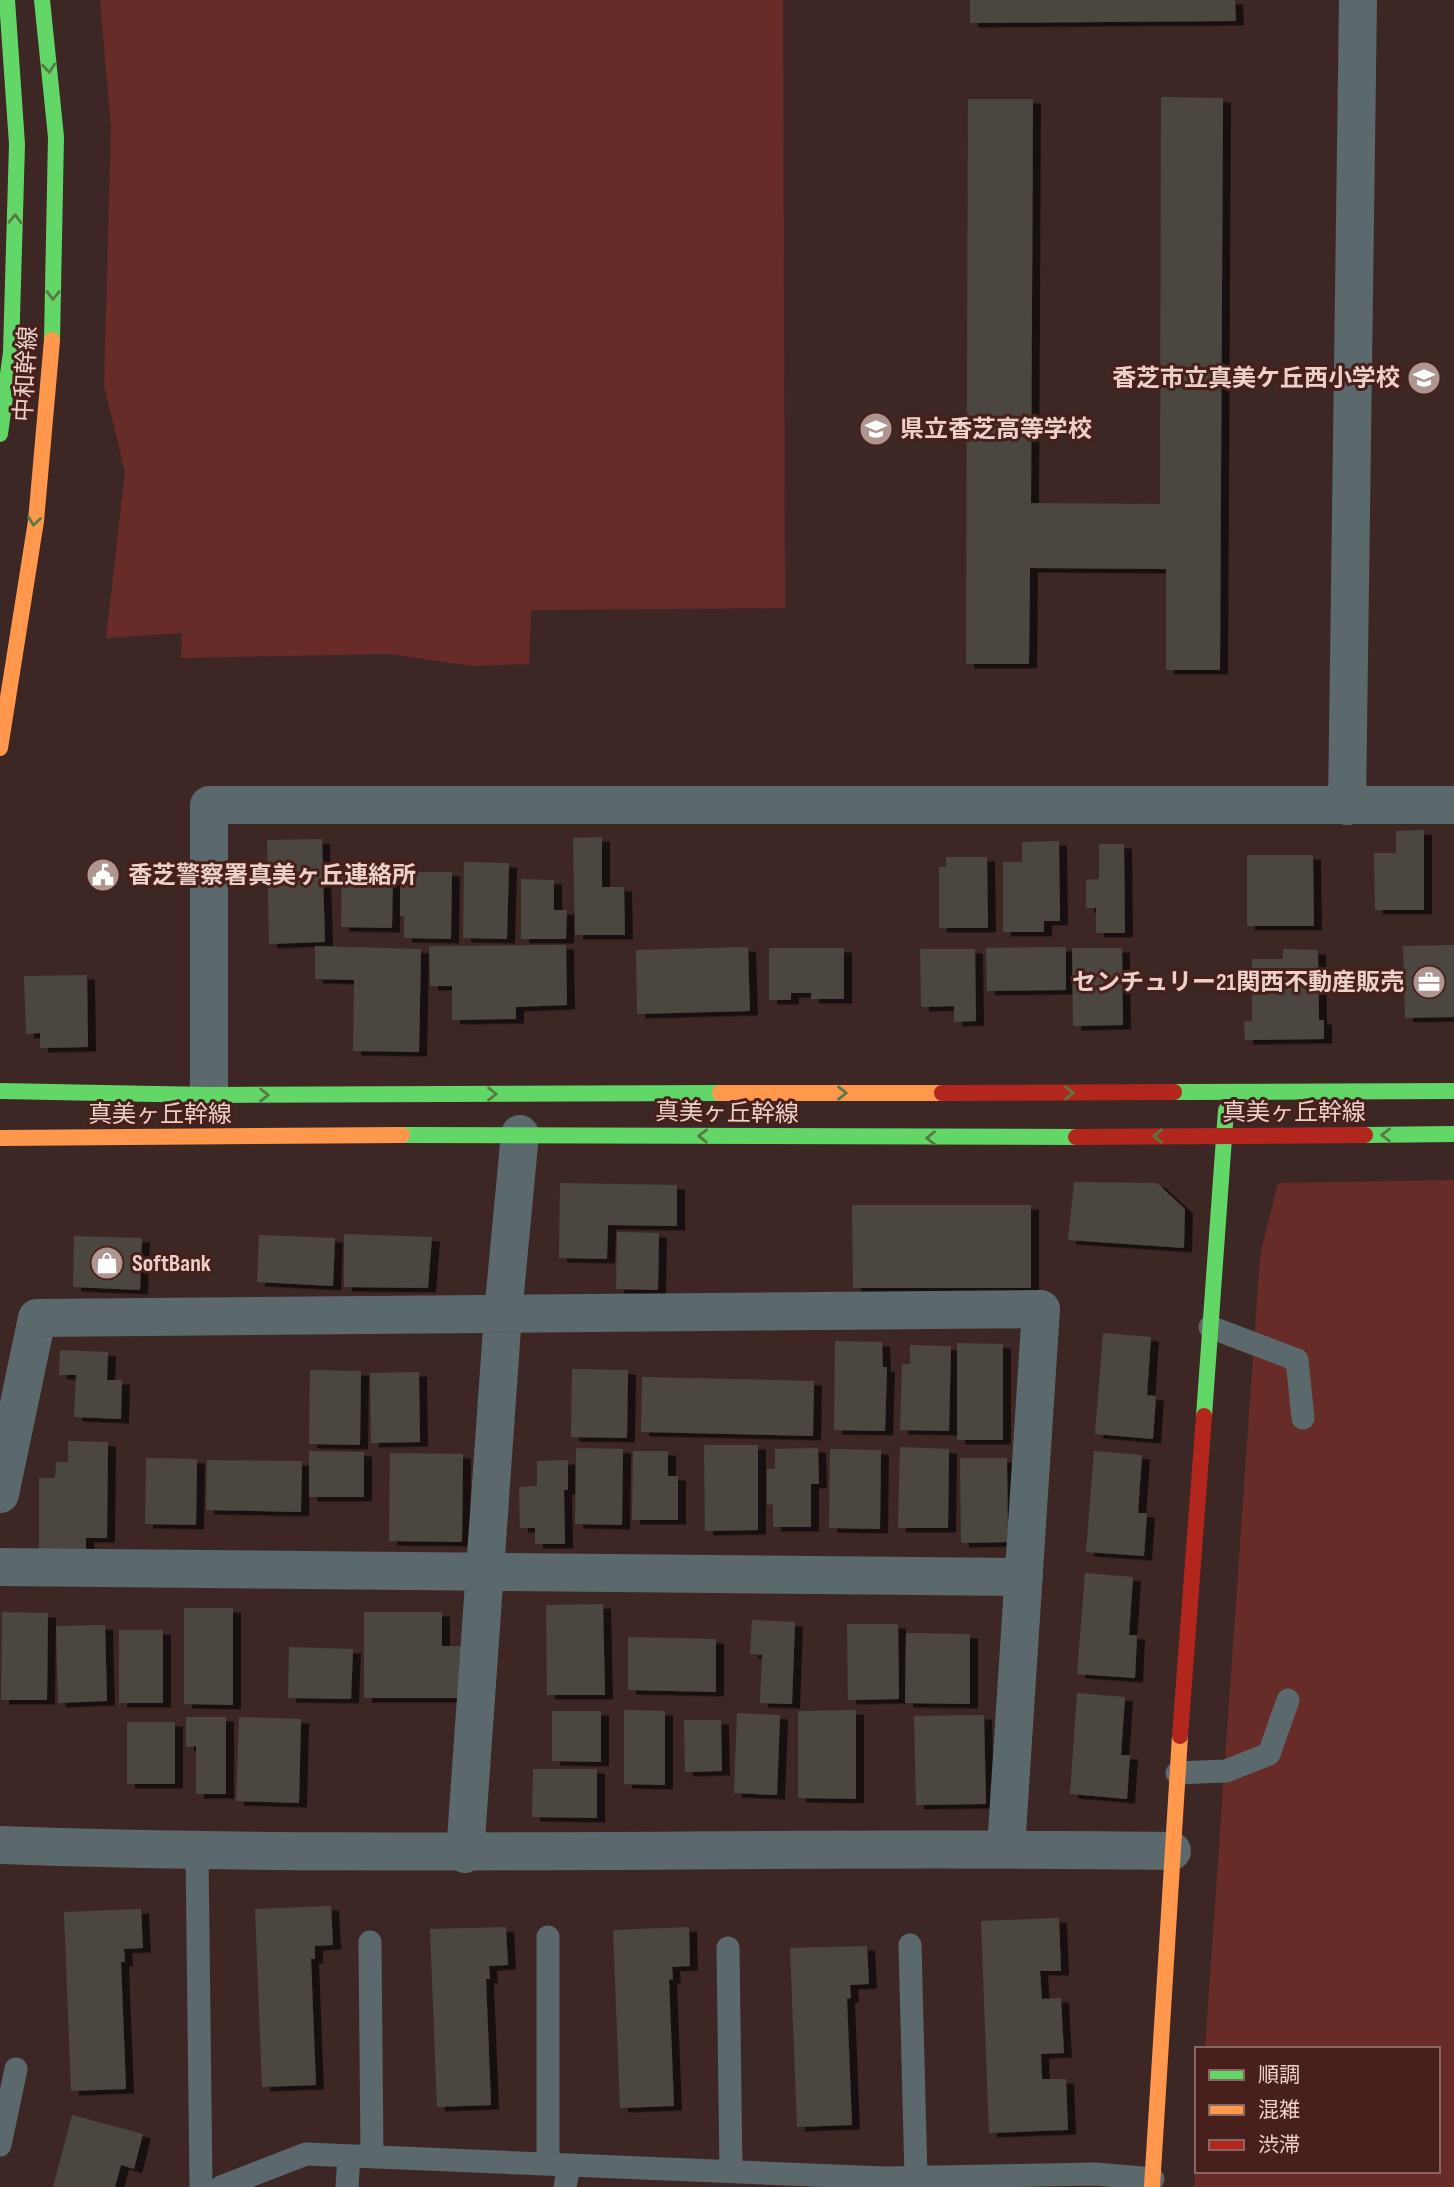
<svg xmlns="http://www.w3.org/2000/svg" width="1454" height="2187" font-family="'Sofia Sans Condensed','Noto Sans JP',sans-serif">
<style>
.green{fill:#672c27}
.building{fill:#4b4740;filter:url(#shadow)}
.lines{fill:none;stroke-linecap:round;stroke-linejoin:round}
.lane{stroke:#5b686c;stroke-width:23}
.street{stroke:#5b686c;stroke-width:38}
.fast{stroke:#63d668;stroke-width:16}
.slow{stroke:#ff974d;stroke-width:16}
.jam{stroke:#b3261e;stroke-width:16}
.oneway{stroke:#557a42}
.labels{text-anchor:middle;dominant-baseline:central;stroke-width:6;stroke-linejoin:round;paint-order:stroke}
.street-label{font-size:24px;fill:#ebd0cb;stroke:#471f1b}
.poi-label{font-size:24px;font-weight:bold;fill:#ebd0cb;stroke:#471f1b;text-anchor:start}
</style>
<defs>
<filter id="shadow"><feDropShadow dx="8" dy="4.5" stdDeviation="0" flood-color="#0009"/></filter>
</defs>
<rect width="100%" height="100%" fill="#3d2725"/>
<path class="green" d="M100 0H783L785 608 531 610 529 664 472 666 389 654 181 658 182 633 106 638 125 472 104 385 111 127Z
M1454 1180V2187H1194L1197 2150V2171H1438V2049H1205L1260 1256 1278 1183Z"/>
<path class="building" d="M970 0H1235L1236 21 970 23Z
M1161 97 1223 98 1220 670H1166V569L1030 568 1029 664H966L968 99H1033L1031 503 1160 504Z
M1424 830V910H1375L1374 853H1396V831Z
M602 837V887H624L625 935H575L573 838Z
M322 839 325 942 269 944 267 840Z
M1059 841 1060 921H1044V932H1003V862H1022V842Z
M1099 844H1124L1125 933H1096V908H1086V880L1099 879Z
M1247 855H1313L1314 926H1247Z
M946 857H987L988 928H939V867H946Z
M464 862 509 863 507 939 463 938Z
M342 870 393 871 392 928 341 927Z
M400 872H452L451 939 404 938V917L400 916Z
M521 879 554 880V910H567L566 939H521Z
M566 945 567 1005 516 1007V1019L452 1020V986H430L429 946Z
M1454 945V1017L1405 1018 1403 946Z
M315 946 421 949 419 1052 353 1051 354 980 315 979Z
M748 947 750 1011 637 1014 636 950Z
M1066 947V990L987 991 986 948Z
M769 948H844V999H811V993H791V1000H769Z
M1072 948H1122L1123 1025 1073 1026Z
M920 949H975L976 1021 954 1022V1006L921 1007Z
M1283 949 1318 950 1319 1020H1324V1039L1245 1040 1244 1021H1252V959H1283Z
M87 975 88 1047 40 1048V1033L26 1034 24 976Z
M1074 1182 1157 1183 1185 1209 1184 1248 1068 1240Z
M560 1183 677 1185V1226L608 1225 607 1259 559 1258Z
M852 1205H1031V1288H853Z
M617 1232 659 1233 658 1290 616 1289Z
M344 1234 432 1237 428 1288 344 1287Z
M259 1235 335 1238 333 1286 257 1282Z
M74 1236 142 1238 140 1290 73 1287Z
M1103 1333 1151 1337 1147 1395 1156 1396 1153 1439 1095 1434Z
M835 1341 882 1342 883 1367H887L885 1431 834 1430Z
M957 1343 1003 1344V1440H957Z
M910 1345 951 1346 949 1431 900 1430 902 1364H910Z
M60 1350 108 1352 107 1380H122L121 1419 74 1417 76 1375H59Z
M572 1369 628 1370 627 1438 571 1437Z
M310 1370 361 1371 360 1445 309 1444Z
M419 1372 420 1442 371 1443 370 1373Z
M642 1377 814 1381 813 1436 641 1432Z
M68 1441 108 1442 107 1538H86V1553L39 1552V1478H55L56 1462H68Z
M704 1445H758V1530L705 1531Z
M900 1447 949 1449 948 1528H898Z
M576 1448 623 1449 622 1525 575 1524Z
M818 1448 819 1484H811V1527H773V1504L767 1505V1469H775V1449Z
M830 1449 881 1450 880 1529 829 1528Z
M309 1451 364 1452V1497H309Z
M633 1451H668V1476H678V1520H632Z
M1094 1451 1142 1455 1138 1513H1147L1144 1556 1086 1552Z
M390 1453 463 1454 462 1542 389 1541Z
M146 1458 197 1459 196 1525 145 1524Z
M960 1458H1007L1008 1542 961 1543Z
M207 1460 302 1461 301 1512 206 1510Z
M568 1460V1490H564L565 1544H535V1528H520L519 1487 537 1486V1461Z
M1085 1573 1133 1577 1129 1635H1137L1135 1678 1077 1674Z
M603 1604 605 1695H547L546 1605Z
M184 1608H233V1705L184 1704Z
M2 1612 48 1613 47 1700H1Z
M364 1612H442V1646H462L463 1698H364Z
M752 1620 795 1622 792 1704 760 1703 762 1655 750 1654Z
M847 1624H898L899 1699 848 1700Z
M105 1625 107 1701 58 1703 56 1626Z
M119 1630H163V1703H119Z
M906 1633 970 1634V1704L905 1703Z
M628 1637 716 1639V1692L628 1690Z
M289 1647 353 1649 351 1699 288 1698Z
M1077 1693 1125 1697 1121 1755H1130L1127 1799 1070 1794Z
M624 1710 665 1711V1785L624 1784Z
M856 1710V1799L798 1798V1711Z
M552 1711H601V1762L552 1761Z
M737 1713 780 1715 777 1795 734 1793Z
M984 1715 986 1804 916 1805 914 1716Z
M186 1717H226V1794H196V1746L186 1747Z
M239 1717 301 1719 299 1803 236 1801Z
M684 1720H721L722 1771 685 1772Z
M127 1722H175V1784H127Z
M533 1769H597V1818L532 1817Z
M331 1906 333 1945 315 1946V1959H311L316 2085 262 2087 255 1909Z
M141 1909 143 1948 124 1949 125 1962H121L126 2089 71 2091 64 1912Z
M1059 1918 1061 1971H1040L1042 1999 1061 1998 1064 2053 1041 2054 1042 2079H1066L1068 2130 989 2133 981 1921Z
M506 1927 508 1965 489 1966 490 1979H486L491 2105 437 2107 430 1929Z
M689 1927 690 1966 672 1967 673 1979 669 1980 674 2106 620 2108 613 1930Z
M867 1946 869 1984 850 1985 851 1998 847 1999 852 2125 797 2127 790 1948Z
M72 2115 143 2134 134 2169 121 2165 115 2187H53Z"/>
<g class="lines">
<path class="lane" d="M1210 1327 1297 1360 1303 1418
M1177 1773 1226 1771 1269 1754 1288 1700
M197 1852 201 2187
M548 1937V2164
M370 1942 372 2157
M910 1945 916 2177
M728 1948 731 2171
M0 2145 16 2069
M221 2187 306 2154 884 2178 1095 2174 1153 2179
M347 2187 349 2156
M565 2187 569 2165"/>
<path class="street" d="M1347 806 1358 0
M209 1095V805H1454
M0 1494 37 1318 1041 1309 1006 1848
M0 1567 1024 1577
M0 1845C391 1859 781 1845 1172 1851
M465 1854 503 1314 520 1134"/>
<path class="fast" d="M42 0 56 137 52 340
M0 434 11 352 17 144 7 0
M0 1091 209 1095 720 1093
M1174 1092 1454 1091
M402 1135 1076 1137
M1365 1135 1454 1134
M1204 1416 1226 1110"/>
<path class="slow" d="M0 748 36 521 52 340
M720 1093H942
M0 1138 402 1135
M1152 2187 1180 1736"/>
<path class="jam" d="M942 1093 1174 1092
M1076 1137 1365 1135
M1180 1736 1204 1416"/>
</g>
<defs><path id="oneway-chevron" d="M-2-3.5L2.5 0L-2 3.5" fill="none" stroke-width="1.6" stroke-linecap="round" stroke-linejoin="round" transform="scale(1.75)"/></defs>
<g class="oneway">
<use href="#oneway-chevron" transform="translate(49 68) rotate(84)"/>
<use href="#oneway-chevron" transform="translate(15 219) rotate(-88)"/>
<use href="#oneway-chevron" transform="translate(53 295) rotate(91)"/>
<use href="#oneway-chevron" transform="translate(34 521) rotate(98)"/>
<use href="#oneway-chevron" transform="translate(842 1093)"/>
<use href="#oneway-chevron" transform="translate(1069 1093)"/>
<use href="#oneway-chevron" transform="translate(492 1094)"/>
<use href="#oneway-chevron" transform="translate(264 1095)"/>
<use href="#oneway-chevron" transform="translate(1386 1135) rotate(180)"/>
<use href="#oneway-chevron" transform="translate(703 1136) rotate(-179)"/>
<use href="#oneway-chevron" transform="translate(1158 1136) rotate(179)"/>
<use href="#oneway-chevron" transform="translate(931 1138) rotate(179)"/>
</g>
<defs>
<symbol id="school-disc" viewBox="-11 -11 22 22"><circle r="9.5" fill="#ae9591" stroke="#471f1b"/><path d="M0-5L7-2L0 1L-7-2ZM-4 1L0 2.5L4 1V4Q0 6-4 4Z" fill="#fff"/></symbol>
<symbol id="civic-disc" viewBox="-11 -11 22 22"><circle r="9.5" fill="#ae9591" stroke="#471f1b"/><path d="M-.6-6.5H3V-4.5H.6V-3L4-1V1h2V6H-6V1h2V-1L-.6-3ZM-1.2 2.5V6h2.4V2.5Z" fill="#fff"/></symbol>
<symbol id="office-disc" viewBox="-11 -11 22 22"><circle r="9.5" fill="#ae9591" stroke="#471f1b"/><path d="M-6-3h4V-5.5h4V-3h4V5H-6ZM-1-4.5V-3h2v-1.5ZM-6 0V1H6V0Z" fill="#fff"/></symbol>
<symbol id="shop-disc" viewBox="-11 -11 22 22"><circle r="9.5" fill="#ae9591" stroke="#471f1b"/><path d="M-5-2.5h2.3a2.7 3.5 0 0 1 5.4 0H5L5.5 6h-11ZM-1.5-2.5h3a1.5 2.3 0 0 0-3 0Z" fill="#fff"/></symbol>
</defs>
<g fill-rule="evenodd">
<use href="#school-disc" x="1405" y="359" width="38" height="38"/>
<use href="#school-disc" x="857" y="410" width="38" height="38"/>
<use href="#civic-disc" x="84" y="856" width="38" height="38"/>
<use href="#office-disc" x="1410" y="963" width="38" height="38"/>
<use href="#shop-disc" x="88" y="1244" width="38" height="38"/>
</g>
<g class="labels">
<g class="street-label">
<text transform="translate(26 374) rotate(-87)">中和幹線</text>
<text x="1294" y="1112">真美ヶ丘幹線</text>
<text transform="translate(727 1113) rotate(1)">真美ヶ丘幹線</text>
<text x="160" y="1114">真美ヶ丘幹線</text>
</g>
<g class="poi-label">
<text x="1400" y="378" text-anchor="end">香芝市立真美ケ丘西小学校</text>
<text x="900" y="429">県立香芝高等学校</text>
<text x="128" y="875">香芝警察署真美ヶ丘連絡所</text>
<text x="1404" y="982" text-anchor="end">センチュリー21関西不動産販売</text>
<text x="132" y="1263">SoftBank</text>
</g>
</g>
<rect x="1195" y="2047" width="245" height="126" fill="#471f1b" stroke="#896661" stroke-width="2"/>
<rect x="1209" y="2070" width="35" height="10" fill="#63d668" stroke="#896661" stroke-width="2"/>
<text x="1258" y="2082" font-size="21" fill="#ebd0cb">順調</text>
<rect x="1209" y="2105" width="35" height="10" fill="#ff974d" stroke="#896661" stroke-width="2"/>
<text x="1258" y="2117" font-size="21" fill="#ebd0cb">混雑</text>
<rect x="1209" y="2140" width="35" height="10" fill="#b3261e" stroke="#896661" stroke-width="2"/>
<text x="1258" y="2152" font-size="21" fill="#ebd0cb">渋滞</text>
</svg>
